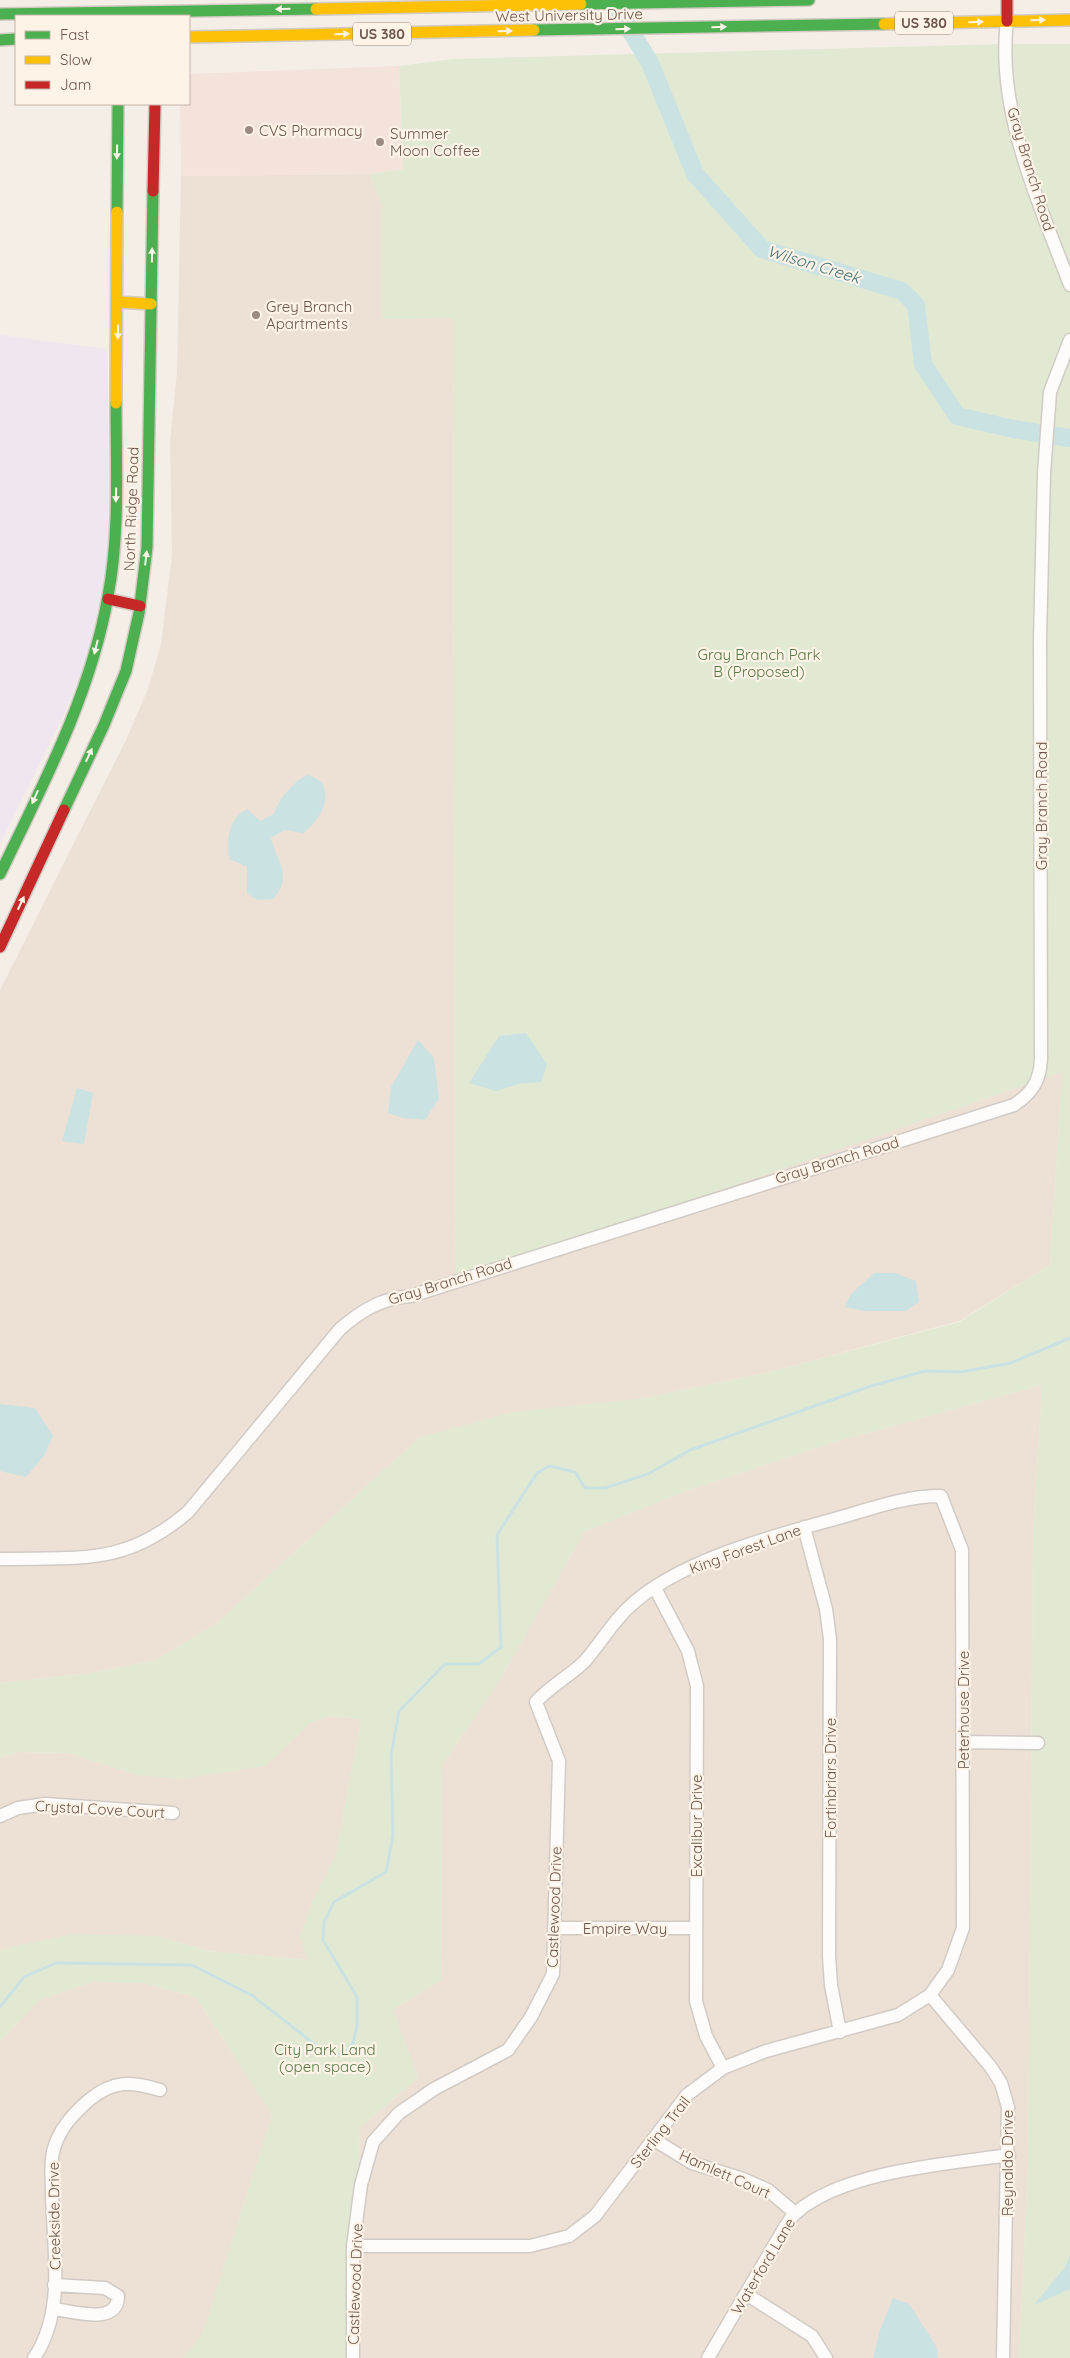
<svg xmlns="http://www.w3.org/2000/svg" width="1070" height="2358" font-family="Quicksand,sans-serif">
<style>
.residential{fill:#ede1d5}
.commercial{fill:#f4e3db}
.education{fill:#f0e6ef}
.green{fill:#e1e9d3}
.water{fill:#cbe2e3}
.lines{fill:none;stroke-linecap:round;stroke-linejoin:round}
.stream{stroke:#cbe2e3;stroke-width:3}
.river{stroke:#cbe2e3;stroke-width:18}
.street-casing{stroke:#d2cbc5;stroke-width:15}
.fast-casing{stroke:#d2cbc4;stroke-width:14}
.slow-casing{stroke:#d2cbc4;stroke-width:14}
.jam-casing{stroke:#d2cbc4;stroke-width:14}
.street{stroke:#fdfcfb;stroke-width:12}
.fast{stroke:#4caf50;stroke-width:11}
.slow{stroke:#ffc107;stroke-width:11}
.jam{stroke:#c62828;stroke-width:11}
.oneway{fill:#fdf3e7}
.poi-dot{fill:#9d8b82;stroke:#fdf3e7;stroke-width:2}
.labels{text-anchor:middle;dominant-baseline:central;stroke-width:4.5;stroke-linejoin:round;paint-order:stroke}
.shield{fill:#fdf3e7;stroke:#99857a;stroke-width:1}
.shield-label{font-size:14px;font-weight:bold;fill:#6e564b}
.street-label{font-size:15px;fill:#6e564b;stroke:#fdf3e7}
.poi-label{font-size:15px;fill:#6e564b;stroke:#fdf3e7;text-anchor:start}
.park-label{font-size:15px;fill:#587947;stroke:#fdf3e7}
.water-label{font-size:16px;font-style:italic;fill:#44737a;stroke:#fdf3e7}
</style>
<rect width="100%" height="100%" fill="#f4eee7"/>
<path class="residential" d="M369 174 382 205V319L453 318 455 1281 1062 1072 1050 1265 959 1321 774 1371 645 1398 420 1437 216 1624 156 1660 91 1673 0 1683V990L126 740 148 689 161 644 172 555 170 441 177 372 181 176Z
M1042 1385 1033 1536 1028 2165 1019 2358H354L360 2127 418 2078 393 2010 441 1980 442 1765 498 1683 585 1531 683 1492 831 1443Z
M331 1716 361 1719 336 1855 313 1900 308 1960 209 1951 156 1936 0 1950V1757L19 1752 69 1753 137 1775 265 1766 311 1722Z
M92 1982 143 1983 196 1997 272 2115 203 2333 183 2358H0V2041L39 2000Z"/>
<path class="commercial" d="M399 66 403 169 369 174 181 176 180 104H189V74Z"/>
<path class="education" d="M0 335 107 349 110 501 107 563 88 656 64 714 0 844Z"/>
<path class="green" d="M1004 44H1070V2358H1019L1028 2165 1033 1536 1042 1385 831 1443 683 1492 585 1531 498 1683 442 1765 441 1980 393 2010 418 2078 360 2127 354 2358H183L203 2333 272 2115 196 1997 143 1983 92 1982 39 2000 0 2041V1950L71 1934 156 1936 209 1951 308 1960 300 1937 313 1900 336 1855 361 1719 331 1716 311 1722 265 1766 181 1779 137 1775 69 1753 19 1752 0 1757V1683L91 1673 156 1660 216 1624 420 1437 513 1412 645 1398 774 1371 959 1322 1050 1265 1062 1072 455 1282 453 318 382 319V205L369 174 403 169 399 66 453 59Z"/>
<path class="water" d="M307 775C340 783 323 819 303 833L285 830 271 838C277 863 294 876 273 899L258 900 247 894V867L229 859C227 838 228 820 247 809L260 821 274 814C278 800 293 782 307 775Z
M526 1033 547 1064 541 1082 518 1084 496 1091 469 1083 499 1036Z
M418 1040 434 1058 439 1099 425 1120 403 1118 388 1113 391 1087Z
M77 1088 93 1093 84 1144 62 1141Z
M874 1273H895L916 1281 919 1302 906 1311H865L845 1307 851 1294Z
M0 1404 35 1408 53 1436 44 1456 26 1477 0 1471Z
M1070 2255V2289L1034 2305 1065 2267Z
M893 2298 909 2304 936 2346 938 2358H873L880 2330Z"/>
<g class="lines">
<path class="stream" d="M0 2007 24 1977 56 1963 192 1965 253 1996 327 2054H344L353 2043 357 2025V1997L323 1940 324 1922 334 1902 386 1872 393 1835 391 1756 399 1711 445 1664H479L501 1647 497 1535 537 1473 549 1466 575 1472 585 1488H605L648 1474 690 1450 871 1386 925 1371 960 1372 1011 1363 1070 1338"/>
<path class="river" d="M612 0 650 63 695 174 762 249 902 291 916 305 923 364 957 416 1013 429 1070 438"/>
<defs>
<path id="street" d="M1007 21C996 111 1039 202 1070 285
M804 1527 826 1609 830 1639 829 1956 831 1985 840 2032
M0 1559C78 1557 124 1567 188 1512L340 1329C362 1310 382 1298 411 1296L1014 1105C1032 1093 1040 1081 1041 1059L1040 640 1044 473 1050 392 1070 340
M655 1588 688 1651 697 1686 696 2001 706 2036 723 2068
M963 1742 1038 1743
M0 1816 18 1808 45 1804 173 1813
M554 1928H696
M930 1995 990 2066 1001 2083 1008 2107 1003 2358
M653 2139 692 2163 743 2179 768 2190 795 2213
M353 2246H530L569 2236 595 2216 687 2095 723 2068 766 2051 898 2015 930 1995 948 1970 963 1928 962 1550 941 1496C904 1496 870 1509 835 1519 772 1536 675 1562 628 1608 612 1623 600 1644 585 1661 570 1676 550 1686 536 1702L559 1761 553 1974 531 2017 508 2050 434 2089 399 2113 373 2142 361 2185 353 2246V2358
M746 2294 812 2336 826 2358
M54 2309C73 2311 118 2326 118 2296L105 2288 54 2285
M34 2358C66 2311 53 2247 52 2194 52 2180 50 2166 53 2152 58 2130 73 2114 89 2100 113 2080 132 2081 160 2090
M708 2358 785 2227C789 2222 792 2215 797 2212 844 2171 948 2164 1009 2155"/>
<path id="fast" d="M581 4 809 0
M0 14 316 9
M534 30 884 24
M0 40 16 39
M117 212 118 104
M64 810 104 725 126 671 139 613 147 547 153 191
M0 874C43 785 91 694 108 596 120 533 116 467 116 403"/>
<path id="slow" d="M316 9 581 4
M884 24 1070 20
M189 37 534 30
M118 302 151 304
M116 403 117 212"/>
<path id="jam" d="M1007 0V21
M153 191 155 104
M108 599 140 606
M0 947 64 810"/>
</defs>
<use href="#street" class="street-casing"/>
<use href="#fast" class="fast-casing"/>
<use href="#slow" class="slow-casing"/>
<use href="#jam" class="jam-casing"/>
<use href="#street" class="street"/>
<use href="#fast" class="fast"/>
<use href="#slow" class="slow"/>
<use href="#jam" class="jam"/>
</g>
<defs><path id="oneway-solid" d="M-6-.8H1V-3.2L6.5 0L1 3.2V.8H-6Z" transform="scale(1.25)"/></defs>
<g class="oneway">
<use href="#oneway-solid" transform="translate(283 9) rotate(179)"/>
<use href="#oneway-solid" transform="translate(1038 20) rotate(-1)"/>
<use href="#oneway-solid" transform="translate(976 22) rotate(-1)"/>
<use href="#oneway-solid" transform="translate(719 27) rotate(-1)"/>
<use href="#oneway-solid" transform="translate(623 29) rotate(-1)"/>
<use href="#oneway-solid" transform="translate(505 31) rotate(-1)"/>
<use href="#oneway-solid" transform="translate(342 34) rotate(-1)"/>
<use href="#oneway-solid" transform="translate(117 152) rotate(91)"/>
<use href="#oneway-solid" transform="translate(152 255) rotate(-89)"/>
<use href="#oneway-solid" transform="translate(118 332) rotate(91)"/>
<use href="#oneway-solid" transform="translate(116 495) rotate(91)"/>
<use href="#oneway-solid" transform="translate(146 558) rotate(-83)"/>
<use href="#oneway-solid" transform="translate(96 647) rotate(104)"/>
<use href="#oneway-solid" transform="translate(89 755) rotate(-65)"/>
<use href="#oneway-solid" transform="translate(35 797) rotate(114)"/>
<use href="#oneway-solid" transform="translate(21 903) rotate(-65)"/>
</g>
<g class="poi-dot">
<circle cx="249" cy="130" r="5"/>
<circle cx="380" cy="142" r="5"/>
<circle cx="256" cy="315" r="5"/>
</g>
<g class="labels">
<g class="shield">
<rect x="895" y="11.5" width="58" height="23" rx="4"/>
<rect x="353" y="22.5" width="58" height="23" rx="4"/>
</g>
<g class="shield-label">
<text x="924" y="23">US 380</text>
<text x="382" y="34">US 380</text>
</g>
<g class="street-label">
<text transform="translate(569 15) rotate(-1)">West University Drive</text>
<text transform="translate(1031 169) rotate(73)">Gray Branch Road</text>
<text transform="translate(131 509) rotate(-88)">North Ridge Road</text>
<text transform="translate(1041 806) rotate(-90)">Gray Branch Road</text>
<text transform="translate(837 1160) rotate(-17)">Gray Branch Road</text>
<text transform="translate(450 1281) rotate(-17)">Gray Branch Road</text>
<text transform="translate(745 1549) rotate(-20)">King Forest Lane</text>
<text transform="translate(963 1710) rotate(-90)">Peterhouse Drive</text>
<text transform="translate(830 1778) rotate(-90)">Fortinbriars Drive</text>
<text transform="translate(100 1809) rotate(3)">Crystal Cove Court</text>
<text transform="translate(696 1826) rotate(-90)">Excalibur Drive</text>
<text transform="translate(554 1907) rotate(-88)">Castlewood Drive</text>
<text x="625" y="1928">Empire Way</text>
<text transform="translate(660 2132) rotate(-52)">Sterling Trail</text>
<text transform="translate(1007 2163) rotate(-90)">Reynaldo Drive</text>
<text transform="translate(725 2174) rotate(24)">Hamlett Court</text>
<text transform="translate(54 2216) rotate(-91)">Creekside Drive</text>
<text transform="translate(763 2266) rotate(-59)">Waterford Lane</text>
<text transform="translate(355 2284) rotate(-88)">Castlewood Drive</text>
</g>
<g class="poi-label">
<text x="259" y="130">CVS Pharmacy</text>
<text x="390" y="133">Summer<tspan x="390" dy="17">Moon Coffee</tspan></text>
<text x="266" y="306">Grey Branch<tspan x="266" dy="17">Apartments</tspan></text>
</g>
<g class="park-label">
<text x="759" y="654">Gray Branch Park<tspan x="759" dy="17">B (Proposed)</tspan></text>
<text x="325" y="2049">City Park Land<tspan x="325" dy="17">(open space)</tspan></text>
</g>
<g class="water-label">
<text transform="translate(814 264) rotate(17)">Wilson Creek</text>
</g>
</g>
<rect x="15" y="15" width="175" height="90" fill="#fdf3e7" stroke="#c4b4a9"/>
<rect x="25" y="31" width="25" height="8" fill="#4caf50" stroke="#c4b4a9"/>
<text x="60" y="40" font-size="15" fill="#6e564b">Fast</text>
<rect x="25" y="56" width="25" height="8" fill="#ffc107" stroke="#c4b4a9"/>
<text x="60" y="65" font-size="15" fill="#6e564b">Slow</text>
<rect x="25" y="81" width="25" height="8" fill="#c62828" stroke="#c4b4a9"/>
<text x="60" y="90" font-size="15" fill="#6e564b">Jam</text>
</svg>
